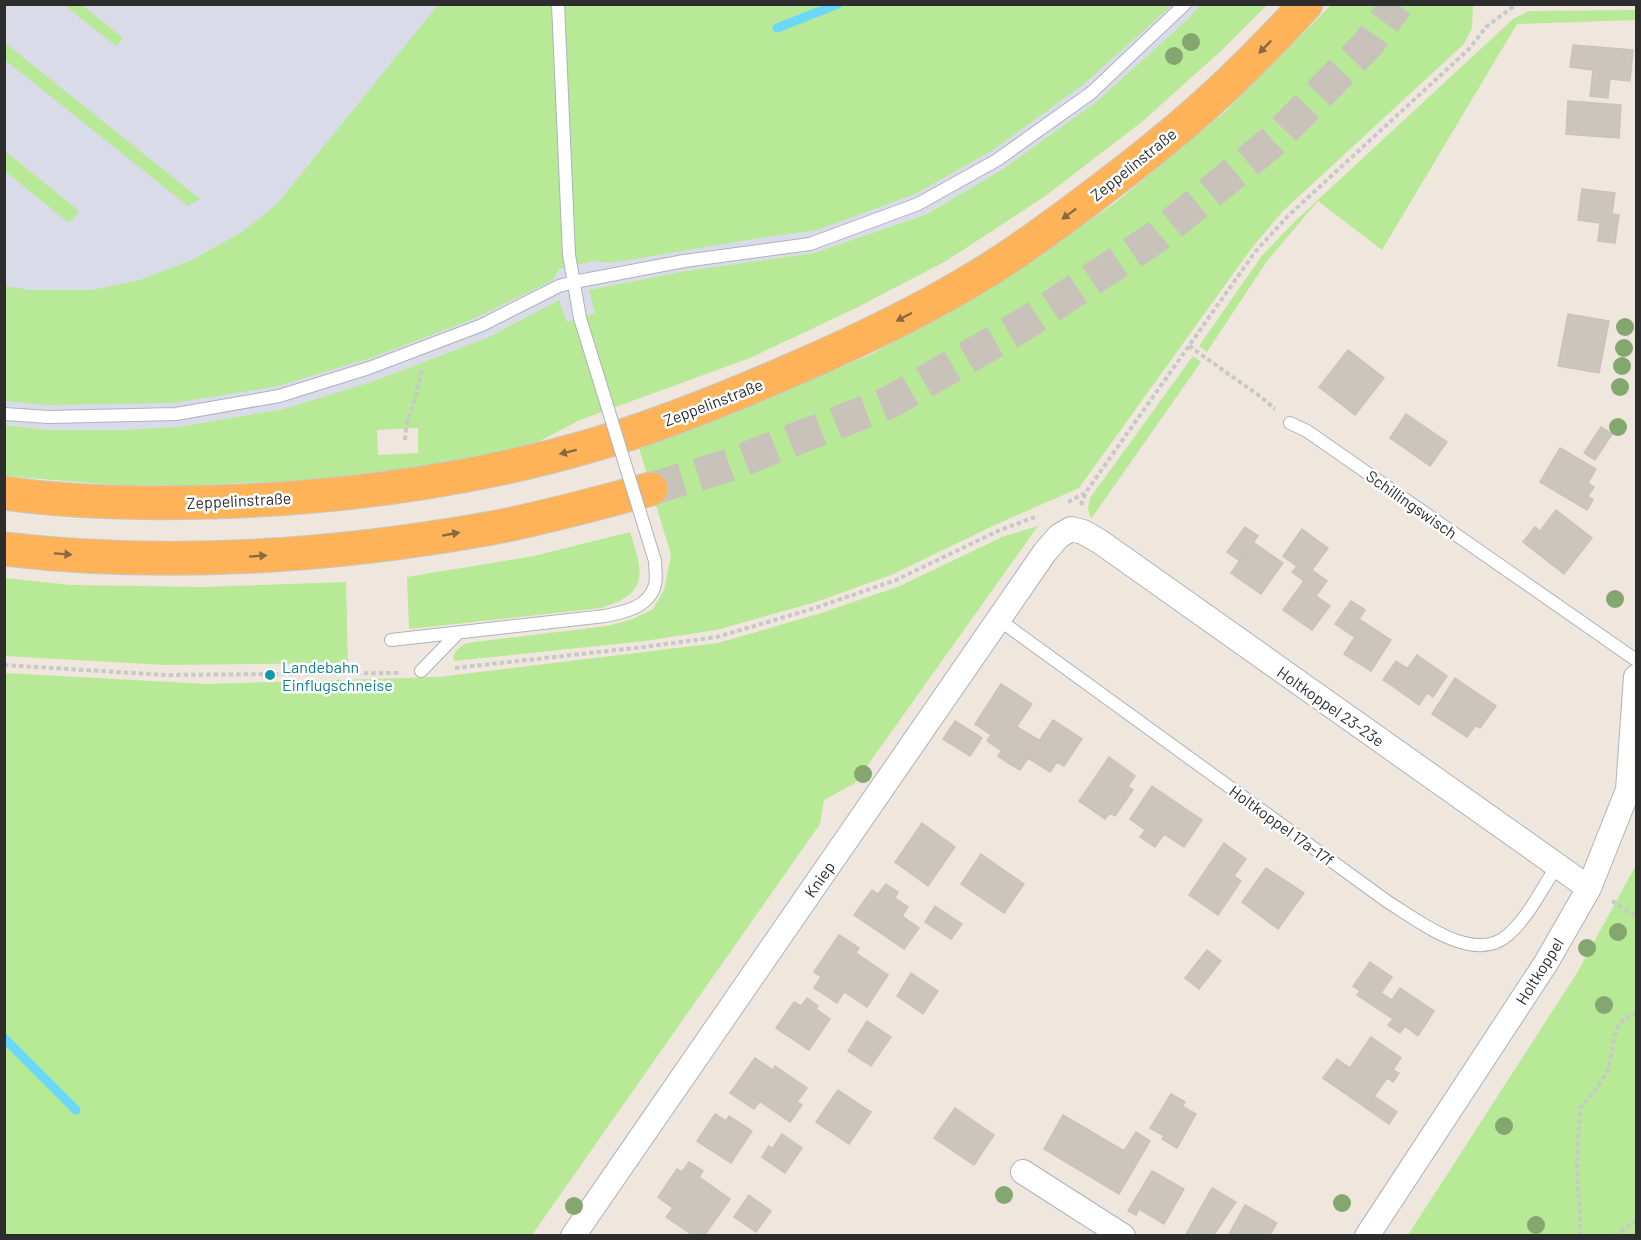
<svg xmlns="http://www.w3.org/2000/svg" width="1641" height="1240" font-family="Barlow,sans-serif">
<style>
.airport{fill:#d9dce8}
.green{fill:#b7e997;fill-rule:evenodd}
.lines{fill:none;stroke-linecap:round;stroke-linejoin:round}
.stream{stroke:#6ad9f8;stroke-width:9}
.building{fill:#cbc5bc;stroke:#cbc3b7;stroke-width:1.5}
.trunk-tunnel{stroke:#c8c2bb;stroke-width:33;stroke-dasharray:33 16;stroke-linecap:butt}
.service-casing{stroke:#aeb2bd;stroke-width:14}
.minor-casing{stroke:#aeb2bd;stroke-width:26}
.trunk-casing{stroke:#c8c8c8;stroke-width:35}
.path{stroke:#c8c8c8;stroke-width:4;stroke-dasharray:4.5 3;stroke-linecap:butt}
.service{stroke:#fff;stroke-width:12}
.minor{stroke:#fff;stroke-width:24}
.trunk{stroke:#feb358;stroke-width:33}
.service-bridge-casing{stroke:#aeb2bd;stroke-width:14;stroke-linecap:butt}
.service-bridge{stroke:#fff;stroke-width:12}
.tree{fill:#84a66f}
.oneway{fill:#8b6940}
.culture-dot{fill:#0f9aa8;stroke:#fff;stroke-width:2}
.labels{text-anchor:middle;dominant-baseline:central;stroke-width:5;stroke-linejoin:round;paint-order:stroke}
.street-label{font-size:16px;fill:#2d2d2d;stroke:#fff}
.culture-label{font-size:16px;fill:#0d838f;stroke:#fff;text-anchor:start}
</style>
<rect width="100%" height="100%" fill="#efe7de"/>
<path class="airport" d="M5 5H1200L1187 20 1096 102 1003 169 924 215 814 253 685 271 589 290 595 313 567 322 559 301 489 337 374 381 284 409 177 427 117 430H48L5 425Z"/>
<path class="green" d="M64 5H82L123 38 116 46Z
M438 5H1172L1084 84 993 150 915 194 817 230 766 237 610 263 593 261 559 269 553 280 473 319 368 359 274 387 173 403 46 405 5 401 4 286 31 290H92L140 280 192 260 242 232 277 204Z
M1200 5H1267L1222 50 1143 121 1044 197 946 261 856 308 750 358 580 420 536 443 469 459 421 467 309 480 203 485H115L5 476 4 425 48 430H117L177 427 284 409 374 381 489 337 559 300 567 322 595 313 589 290 685 271 814 253 925 215 1003 169 1096 102 1187 20ZM418 428V453L378 455 377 430Z
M1331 5H1473L1472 28 1464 44 1282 212 1251 249 1079 488 997 524 891 575 816 602 716 630 645 641 454 661C452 651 460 647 467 643L607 626 633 619 653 609 664 590 671 555 638 445 719 419 874 353 1000 281 1115 203 1226 111Z
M1636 10V20L1517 24 1382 250 1318 201 1267 261 1207 352 1199 346 1261 257 1294 222 1513 19 1529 11Z
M4 42 200 199 188 206 5 60Z
M5 151 79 211 69 223 5 171Z
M1193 356 1201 362 1091 519 1088 509 1090 498Z
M1038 526 855 783 824 800 820 824 532 1235H5V673L207 684 439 677 718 643 818 614 900 586 1002 537Z
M630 532C643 573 650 593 601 608L409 629 407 577 534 556Z
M5 578 71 585 202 587 346 582 348 663 165 665 5 656Z
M1636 865V1235H1408L1577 973Z"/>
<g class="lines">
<path class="stream" d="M777 28 838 4
M4 1038 76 1110"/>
</g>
<path class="building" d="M1573 45 1633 50 1630 81 1610 79 1608 98 1590 96 1593 70 1570 67Z
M1568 101 1621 105 1619 138 1566 134Z
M1582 189 1615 193 1612 214 1619 215 1615 243 1598 241 1600 223 1578 220Z
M1568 314 1609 321 1599 373 1558 366Z
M1348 350 1384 378 1355 415 1319 387Z
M1406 414 1447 442 1430 466 1390 438Z
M1601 427 1612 434 1595 460 1584 453Z
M1560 448 1596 469 1588 483 1594 487 1588 496 1593 500 1587 510 1540 482Z
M1556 510 1592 538 1564 574 1523 542 1535 527 1540 531Z
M1245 527 1258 536 1240 561 1227 552Z
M1302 529 1314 538 1295 565 1283 556Z
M1314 538 1328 548 1304 581 1292 572 1297 566 1295 565Z
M1253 542 1283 563 1261 594 1231 573Z
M1312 570 1327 581 1316 596 1330 606 1312 630 1283 610Z
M1351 601 1365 610 1359 619 1391 640 1371 671 1344 654 1355 637 1335 624Z
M1417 655 1447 676 1433 697 1427 693 1419 705 1394 687Z
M1396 661 1408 669 1394 687 1383 680Z
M1455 678 1496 706 1480 728 1476 725 1467 737 1432 714Z
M1001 684 1032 704 1001 750 987 741 991 735 975 724Z
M1053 720 1082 739 1064 766 1057 762 1050 772 1028 758Z
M955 721 982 738 970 756 943 739Z
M1017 727 1029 734 1008 763 998 756Z
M1029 734 1040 741 1020 770 1008 763Z
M1109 757 1135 776 1128 786 1133 790 1115 816 1110 813 1105 819 1079 801Z
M1152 786 1202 820 1184 847 1164 834 1155 847 1140 837 1145 830 1130 819Z
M922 823 955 847 928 886 895 862Z
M1224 843 1246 859 1234 876 1241 881 1218 915 1189 895Z
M981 854 1024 884 1004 913 961 884Z
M1266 868 1304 893 1278 929 1242 902Z
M886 884 898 892 895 898 908 907 902 916 919 928 904 949 854 915 872 890 878 894Z
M935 906 962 924 951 939 925 922Z
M839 935 859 948 856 953 888 975 867 1007 814 972Z
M1207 950 1221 961 1199 989 1185 978Z
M1370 962 1392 977 1381 993 1392 1000 1400 988 1434 1011 1418 1036 1405 1026 1400 1033 1388 1025 1393 1019 1357 995 1360 991 1353 986Z
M911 973 938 991 923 1014 897 996Z
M821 977 844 992 837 1003 814 988Z
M807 998 818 1006 816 1009 830 1019 809 1050 776 1028 794 1002 801 1006Z
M867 1021 891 1037 871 1066 848 1051Z
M1371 1037 1401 1058 1393 1070 1399 1073 1393 1082 1387 1078 1366 1108 1323 1078 1337 1059 1350 1068Z
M755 1058 773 1070 775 1066 807 1088 797 1102 802 1105 790 1122 736 1085Z
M736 1085 760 1101 754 1109 730 1093Z
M838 1090 871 1112 849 1144 816 1122Z
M1171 1094 1185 1102 1164 1136 1150 1128Z
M1374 1096 1397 1112 1389 1124 1366 1108Z
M1182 1106 1196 1114 1177 1148 1162 1139Z
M955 1108 994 1135 974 1165 934 1138Z
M715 1114 726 1121 729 1116 752 1131 731 1163 697 1141Z
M1063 1115 1124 1151 1136 1132 1150 1141 1119 1194 1044 1149Z
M782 1134 802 1148 785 1173 762 1157 769 1146 772 1149Z
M689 1162 703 1171 699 1177 730 1199 704 1236H694L666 1217 673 1208 658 1197 677 1169 682 1172Z
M1152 1171 1184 1189 1164 1224 1139 1209 1136 1215 1128 1211Z
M1212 1188 1236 1202 1213 1236H1185Z
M749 1195 771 1211 756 1232 734 1217Z
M1245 1205 1277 1223 1269 1236H1228Z"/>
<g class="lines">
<path class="trunk-tunnel" d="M651 489 729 465 890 402 1023 325 1156 237 1273 141 1368 44 1397 4"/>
<defs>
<path id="service" d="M558 4 569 255 580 318
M4 414 49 417 176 414 279 396 369 368 482 325 559 286 574 282 684 261 810 244 918 204 997 160 1091 93 1185 4
M1290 423 1307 431 1636 660
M998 619 1388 902C1419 921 1475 966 1509 934 1529 916 1542 888 1557 866
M391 640 605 616C625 612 649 607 655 585 657 578 655 568 655 561
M421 671 458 633"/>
<path id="minor" d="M1023 1172 1123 1236
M573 1236 1045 552 1059 536 1071 529 1083 532 1099 541 1589 888
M1367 1236 1546 963 1589 888 1628 790 1636 677"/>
<path id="trunk" d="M4 493C73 503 145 504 214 502 342 498 471 481 593 445 665 424 735 395 803 365 858 341 913 315 965 284 1007 260 1046 231 1085 202 1125 172 1165 141 1203 107 1239 75 1273 40 1306 4
M4 549C168 568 331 557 492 528 545 518 598 503 651 489"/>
</defs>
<use href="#service" class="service-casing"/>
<use href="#minor" class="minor-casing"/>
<use href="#trunk" class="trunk-casing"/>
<path class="path" d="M1189 346 1261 397 1275 409
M405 440C406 421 409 416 415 399 418 389 418 380 422 371
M1068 502 1085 493
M1081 505 1086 492 1255 252 1288 216 1469 49 1487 26 1517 4
M4 665 166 675 400 673
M455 668 644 647 717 637 815 608 896 580 1000 530 1038 516
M1612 901 1636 916
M1581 1236 1577 1164 1580 1108 1595 1091 1608 1070 1616 1029 1623 1020 1636 1012
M1615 1236 1636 1220"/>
<use href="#service" class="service"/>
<use href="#minor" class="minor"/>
<use href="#trunk" class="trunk"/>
<defs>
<path id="service-bridge" d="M580 318 655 561"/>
</defs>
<use href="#service-bridge" class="service-bridge-casing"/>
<use href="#service-bridge" class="service-bridge"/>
</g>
<g class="tree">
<circle cx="1191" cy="42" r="9"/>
<circle cx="1174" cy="56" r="9"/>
<circle cx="1625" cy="327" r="9"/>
<circle cx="1624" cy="348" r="9"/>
<circle cx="1622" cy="366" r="9"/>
<circle cx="1620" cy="387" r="9"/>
<circle cx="1618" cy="427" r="9"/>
<circle cx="1615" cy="599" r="9"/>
<circle cx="863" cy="774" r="9"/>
<circle cx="1618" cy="932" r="9"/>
<circle cx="1587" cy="948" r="9"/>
<circle cx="1604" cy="1005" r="9"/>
<circle cx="1504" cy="1126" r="9"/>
<circle cx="1004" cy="1195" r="9"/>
<circle cx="1342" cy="1203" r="9"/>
<circle cx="574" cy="1206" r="9"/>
<circle cx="1536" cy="1225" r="9"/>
</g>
<defs><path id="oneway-solid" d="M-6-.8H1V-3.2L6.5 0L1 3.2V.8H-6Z" transform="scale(1.5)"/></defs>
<g class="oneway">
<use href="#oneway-solid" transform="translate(1265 47) rotate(134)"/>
<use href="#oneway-solid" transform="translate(1069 214) rotate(143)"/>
<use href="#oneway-solid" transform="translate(904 317) rotate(152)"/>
<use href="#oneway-solid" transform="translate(568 452) rotate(166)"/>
<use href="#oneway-solid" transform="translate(451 534) rotate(-10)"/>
<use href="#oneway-solid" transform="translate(63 554) rotate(4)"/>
<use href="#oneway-solid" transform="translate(258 556) rotate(-4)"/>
</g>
<circle class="culture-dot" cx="270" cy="675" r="6"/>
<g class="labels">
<g class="street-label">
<text transform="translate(1133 164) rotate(-39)">Zeppelinstraße</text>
<text transform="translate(713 402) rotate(-21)">Zeppelinstraße</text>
<text transform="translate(239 500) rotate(-3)">Zeppelinstraße</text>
<text transform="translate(1412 504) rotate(35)">Schillingswisch</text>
<text transform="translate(1331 706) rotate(35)">Holtkoppel 23-23e</text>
<text transform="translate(1282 825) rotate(36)">Holtkoppel 17a-17f</text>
<text transform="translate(819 879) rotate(-55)">Kniep</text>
<text transform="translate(1539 971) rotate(-58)">Holtkoppel</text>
</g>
<g class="culture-label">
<text x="282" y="666">Landebahn<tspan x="282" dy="18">Einflugschneise</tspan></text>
</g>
</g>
<rect width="1641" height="1240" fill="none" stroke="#2d2d2d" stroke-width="12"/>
</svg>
